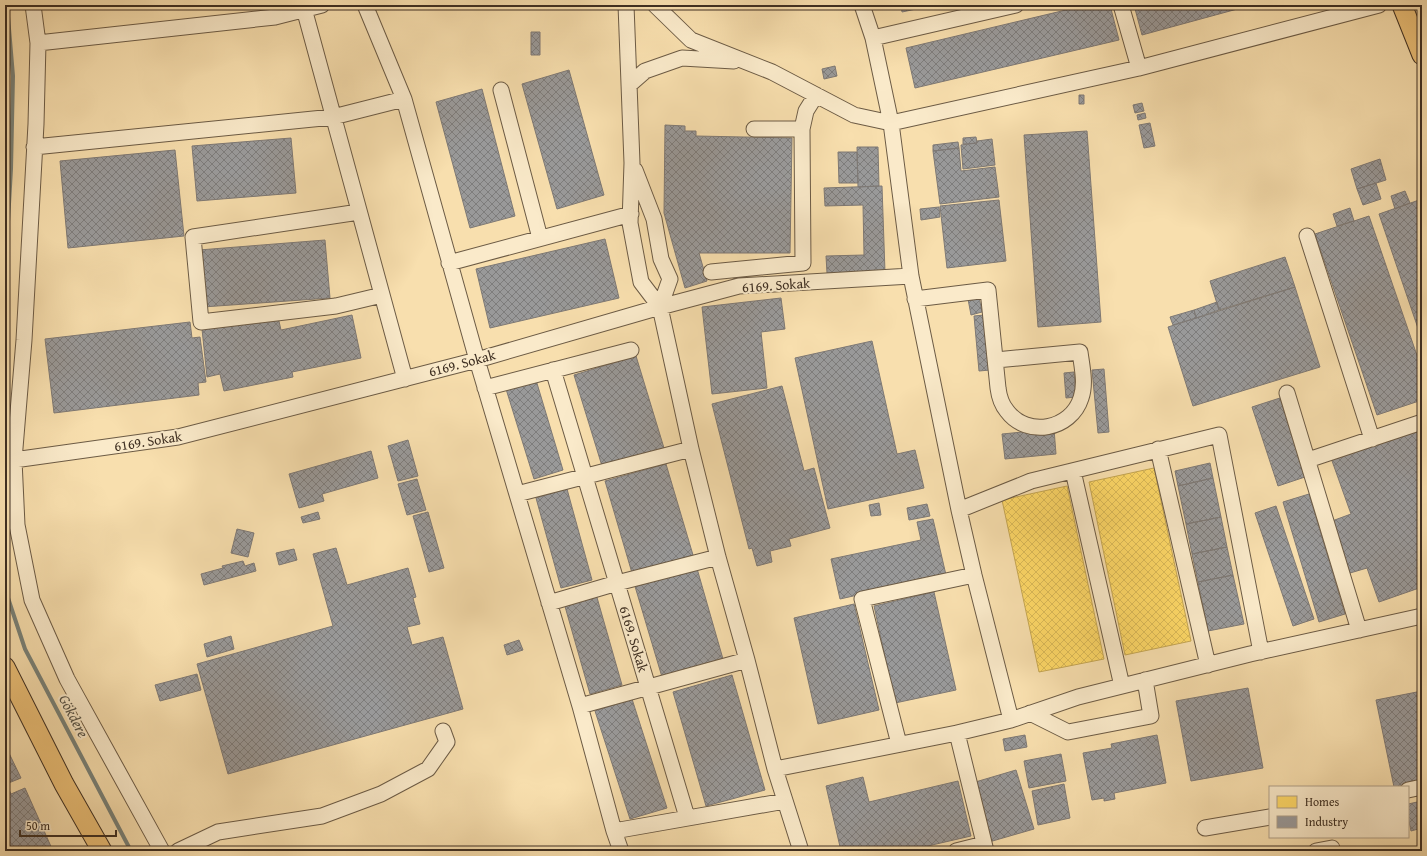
<svg xmlns="http://www.w3.org/2000/svg" width="1427" height="856" font-family="'Gentium Book Plus',serif">
<style>
.homes{fill:url(#homes-cross-hatch);stroke:#c5a652}
.industry{fill:url(#industry-cross-hatch);stroke:#7e7975}
.lines{fill:none;stroke-linecap:round;stroke-linejoin:round}
.stream{stroke:#798279;stroke-width:4}
.minor-casing{stroke:#6c5b45;stroke-width:17}
.major-casing{stroke:#3e2f22;stroke-width:21}
.minor{stroke:#faeaca;stroke-width:15}
.major{stroke:#ecc077;stroke-width:19}
.labels{text-anchor:middle;dominant-baseline:central;stroke-width:4;stroke-linejoin:round;paint-order:stroke}
.street-label{font-size:14px;fill:#3e2f22;stroke:#faeaca}
.water-label{font-size:15px;font-style:italic;fill:#565246;stroke:#faeaca}
</style>
<defs>
<pattern id="homes-cross-hatch" width="8" height="8" patternUnits="userSpaceOnUse"><rect width="8" height="8" fill="#ffd966"/><path d="M0 0l8 8M0 8l8-8" fill="none" stroke="#dcbb58"/></pattern>
<pattern id="industry-cross-hatch" width="8" height="8" patternUnits="userSpaceOnUse"><rect width="8" height="8" fill="#999"/><path d="M0 0l8 8M0 8l8-8" fill="none" stroke="#7e7d7c"/></pattern>
</defs>
<rect width="100%" height="100%" fill="#f8dfae"/>
<filter id="stains"><feTurbulence type="fractalNoise" baseFrequency=".005" numOctaves="4"/><feColorMatrix values="0 0 0 0 .2 0 0 0 0 .09 0 0 0 0 .02 0 0 0 .5 -.17"/></filter>
<radialGradient id="worn" r=".72"><stop offset=".6" stop-color="#630" stop-opacity="0"/><stop offset="1" stop-color="#630" stop-opacity=".3"/></radialGradient>
<path class="homes" d="M1154 468 1191 641 1125 655 1089 482Z
M1067 486 1104 659 1039 672 1002 500Z"/>
<path class="industry" d="M901 5H935L902 12Z
M1087 5H1110L1119 40 915 88 906 48Z
M1134 5H1252L1142 35Z
M531 32H540V55H531Z
M835 66 837 76 824 79 822 69Z
M569 70 604 195 557 209 522 84Z
M482 89 515 216 470 228 436 102Z
M1079 95H1084V104H1079Z
M1142 103 1144 111 1135 113 1133 105Z
M1145 113 1146 118 1138 120 1137 115Z
M1150 123 1155 146 1144 148 1139 125Z
M665 125 685 126V131H696V136L792 138 790 253H699L707 281 685 288 664 213Z
M1087 131 1101 322 1038 327 1024 135Z
M976 137 977 143 963 144V138Z
M291 138 296 193 197 201 192 146Z
M992 139 995 165 963 169 961 145 977 143V141Z
M958 142 959 148 933 151V145Z
M857 147H878L879 186 858 187Z
M959 148 961 171 995 167 999 197 940 204 933 151Z
M175 150 184 236 68 248 60 161Z
M838 152H857L858 183H839Z
M1380 159 1386 180 1357 189 1351 169Z
M1376 183 1381 199 1363 205 1357 189Z
M882 186 885 272 827 273 826 256 864 255 863 205 825 206 824 188Z
M1405 191 1410 203 1395 209 1391 196Z
M1422 199V340L1379 214Z
M999 200 1006 261 947 268 940 206Z
M939 207 940 217 921 220 920 209Z
M1350 208 1354 221 1337 226 1333 214Z
M1369 216 1422 370V400L1377 415 1315 234Z
M605 239 619 298 490 328 476 269Z
M325 240 330 298 203 307 199 250Z
M1285 257 1295 287 1219 310 1210 281Z
M1295 287 1320 367 1193 406 1168 327Z
M979 297 982 312 971 315 968 299Z
M781 298 785 329 761 332 767 388 712 394 702 307Z
M1217 302 1219 310 1196 318 1194 310Z
M1194 310 1196 318 1173 325 1170 317Z
M352 315 361 358 292 372 293 377 224 391 220 374 207 377 202 329 278 317 281 330Z
M984 315 990 370 979 371 974 316Z
M190 322 192 338 200 337 206 382 198 383 199 395 54 413 45 339Z
M872 341 897 454 915 450 924 488 828 509 795 358Z
M636 356 664 448 602 466 574 375Z
M1104 369 1109 432 1098 433 1092 370Z
M1074 372 1076 397 1066 398 1064 373Z
M536 380 563 470 534 479 506 389Z
M782 386 804 471 814 468 830 528 789 539 791 546 770 551 772 562 757 566 752 548 749 549 712 404Z
M1280 398 1305 477 1278 486 1252 407Z
M1422 427V587L1379 602 1367 568 1350 573 1332 521 1351 514 1331 458Z
M1054 429 1056 454 1005 459 1002 434Z
M408 440 418 476 398 481 388 446Z
M371 451 378 478 322 494 324 501 299 508 289 474Z
M1210 463 1213 478 1178 486 1175 471Z
M666 464 693 555 632 573 605 481Z
M1213 478 1221 517 1186 524 1178 486Z
M417 479 426 510 407 515 398 484Z
M567 489 592 580 561 588 536 498Z
M1309 494 1345 614 1319 622 1283 502Z
M879 503 881 515 871 516 869 505Z
M927 504 930 516 909 520 907 508Z
M1276 506 1314 619 1293 626 1255 513Z
M318 512 320 519 303 523 301 517Z
M428 512 444 568 429 572 413 516Z
M1221 517 1227 547 1192 554 1186 524Z
M933 519 946 575 840 599 831 559 921 540 917 522Z
M237 529 254 533 248 557 231 553Z
M1227 547 1233 575 1198 582 1192 554Z
M336 548 347 585 408 568 416 597 413 598 420 624 407 627 412 645 443 637 463 709 228 774 197 664 333 626 313 554Z
M294 549 297 560 279 565 276 553Z
M243 561 245 566 254 563 256 571 204 585 201 574 223 568 222 566Z
M696 565 723 659 662 677 634 583Z
M1233 575 1244 624 1208 631 1198 582Z
M934 592 956 690 895 703 874 606Z
M596 594 622 685 590 694 564 603Z
M854 604 879 710 818 724 794 618Z
M231 636 234 649 207 657 204 644Z
M519 640 523 650 507 655 504 645Z
M197 674 201 690 160 701 155 685Z
M732 675 765 790 706 806 673 692Z
M1248 688 1263 768 1191 781 1176 701Z
M1422 691V783L1394 787 1376 700Z
M632 699 667 808 630 819 595 711Z
M1025 735 1027 747 1005 751 1003 739Z
M1157 735 1166 783 1114 793 1115 799 1104 801V798L1092 800 1083 753 1112 748 1111 744Z
M8 751 21 778 6 784 11 794 25 788 53 851H5V753Z
M1061 754 1066 781 1029 788 1024 761Z
M1016 770 1034 829 989 842 972 783Z
M863 777 869 802 958 781 971 836 906 851H841L826 786Z
M1064 784 1070 818 1038 825 1032 791Z
M1422 801V828L1411 831 1408 817V804Z"/>
<g class="lines">
<path class="stream" d="M5 274 11 169 13 76 7 5
M5 589 25 649 131 851"/>
<defs>
<path id="minor" d="M33 5 38 43 36 124 24 340 14 460 17 525 32 600 67 679 162 851
M303 5 405 379
M365 5 404 99 477 360 580 706 614 831 621 851
M626 5 632 163 630 223 641 282 660 307 691 449 718 557 747 660 775 769 801 851
M655 5 691 40 772 72 854 115 891 123 1139 68 1379 5
M862 5 873 38 891 123 911 276 959 510 974 575 1011 720
M1121 5 1139 68
M873 38 1016 5
M38 43 275 17 322 5
M629 85 645 71 682 58 734 61
M501 90 540 238
M754 129H802
M34 147 333 117 404 99
M635 170 654 219 661 259 670 279 660 307
M359 212 193 237 201 322 336 306 382 295
M1307 236 1372 439
M449 263 631 214
M711 272 803 263 802 129 806 111 816 95
M915 299 988 290 998 388C999 396 1001 404 1007 411 1027 438 1071 430 1081 398 1086 384 1082 367 1080 352L996 360
M553 370 687 817
M485 388 631 350
M1287 393 1359 630
M1158 449 1208 665
M14 460 178 437 477 360 660 307 739 286 911 276
M1308 460 1422 422
M1073 471 1122 686
M517 494 691 449
M959 510 1031 481 1219 435 1261 652
M549 603 617 583 718 557
M580 706 747 660
M1030 713 1068 732 1151 716 1145 680
M957 733 986 851
M899 744 862 599 974 575
M775 769 957 733 1011 720 1078 697 1250 654 1422 616
M1408 790 1422 787
M1205 828 1270 817
M614 831 785 801
M178 851 218 832 322 816 381 794 428 769 447 742 443 731
M956 851 984 844
M1316 851 1332 848"/>
<path id="major" d="M1402 5 1422 55
M5 667 64 784 102 851"/>
</defs>
<use href="#minor" class="minor-casing"/>
<use href="#major" class="major-casing"/>
<use href="#minor" class="minor"/>
<use href="#major" class="major"/>
</g>
<g class="labels">
<g class="street-label">
<text transform="translate(776 285) rotate(-4)">6169. Sokak</text>
<text transform="translate(462 363) rotate(-15)">6169. Sokak</text>
<text transform="translate(148 441) rotate(-9)">6169. Sokak</text>
<text transform="translate(634 639) rotate(73)">6169. Sokak</text>
</g>
<g class="water-label">
<text transform="translate(74 716) rotate(62)">Gökdere</text>
</g>
</g>
<rect width="1427" height="856" fill="none" stroke="#f8dfae" stroke-width="20"/>
<rect x="6" y="6" width="1415" height="844" fill="none" stroke="#3e2f22" stroke-width="2"/>
<rect x="10" y="10" width="1407" height="836" fill="none" stroke="#3e2f22"/>
<rect x="1269" y="786" width="140" height="52" fill="#faeaca" stroke="#af9f87"/>
<rect x="1277" y="796" width="20" height="12" fill="#ffd966" stroke="#af9f87"/>
<text x="1305" y="806" font-size="12" fill="#3e2f22">Homes</text>
<rect x="1277" y="816" width="20" height="12" fill="#999999" stroke="#af9f87"/>
<text x="1305" y="826" font-size="12" fill="#3e2f22">Industry</text>
<path d="M20 830v6h96v-6" fill="none" stroke="#3e2f22" stroke-width="2"/>
<text x="26" y="830" font-size="12" fill="#3e2f22" stroke="#faeaca" stroke-width="3" paint-order="stroke">50 m</text>
<rect width="100%" height="100%" filter="url(#stains)"/>
<rect width="100%" height="100%" fill="url(#worn)"/>
</svg>
